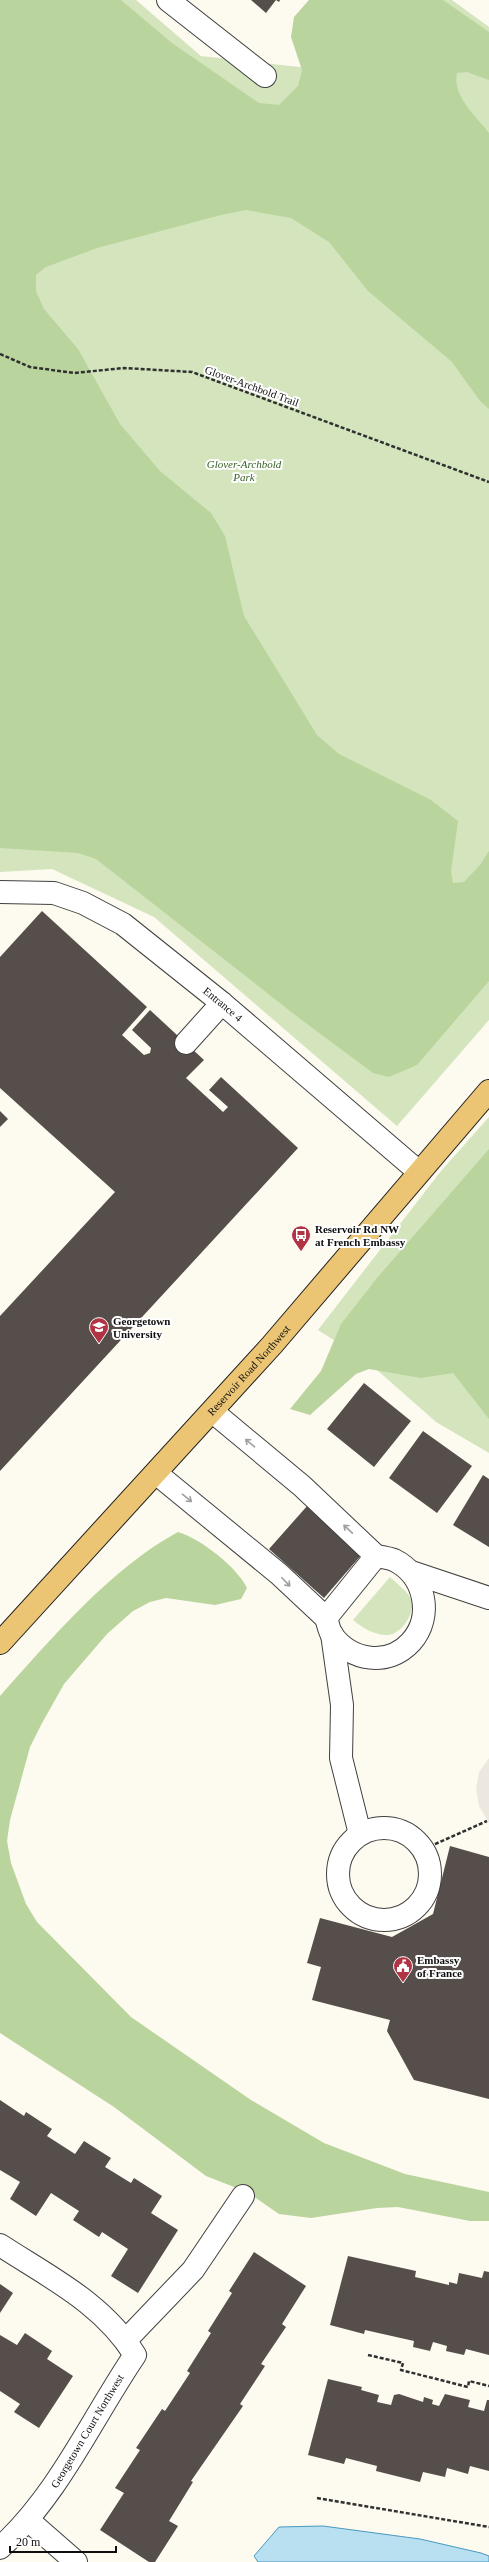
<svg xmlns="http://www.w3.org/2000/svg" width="489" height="2562" font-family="Georgia,serif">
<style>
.green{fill:#d4e5bd}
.forest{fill:#bad49d}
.plaza{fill:#ede8df}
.water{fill:#b9e0f0;stroke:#4899c0}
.building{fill:#554e4b}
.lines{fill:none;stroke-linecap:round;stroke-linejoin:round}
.minor-casing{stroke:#414141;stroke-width:24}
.major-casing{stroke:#1f1f1f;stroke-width:24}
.path{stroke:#303030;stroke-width:2.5;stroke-dasharray:4 2;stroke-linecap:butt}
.minor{stroke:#fff;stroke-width:22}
.major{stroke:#ebc573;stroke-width:22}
.oneway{stroke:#9f9f9f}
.labels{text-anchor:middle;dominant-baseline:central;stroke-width:4;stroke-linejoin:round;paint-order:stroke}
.street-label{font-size:11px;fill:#0e0e0e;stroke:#fff}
.park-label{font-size:11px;font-style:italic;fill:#355f24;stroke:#fff}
.poi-label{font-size:11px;font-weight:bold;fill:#0e0e0e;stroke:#fff;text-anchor:start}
</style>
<rect width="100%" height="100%" fill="#fdfaf0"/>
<path class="green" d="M0 0H136L201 56 345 72 404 0H452L489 27V1020L397 1126 154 917 52 869 0 872Z
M489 1117V1453L436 1422 368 1362 318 1330 441 1171Z
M390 1577C396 1583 406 1590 410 1597 418 1611 401 1636 386 1635 372 1634 363 1628 353 1620Z"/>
<path class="forest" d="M0 0H121L172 43 259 103 279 105 298 86 302 70 291 37 294 17 309 0H443L489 32V80L467 72 457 73C452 96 476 116 489 133V409L480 401 452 362 368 291 329 242 291 218 246 210 221 215 97 248 46 267 36 275V291L44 309 78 349 120 424 160 471 211 513 225 536 244 616 317 735 339 754 431 800 458 821 451 872 453 883 464 882 480 865 489 851V981L417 1065 389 1077 373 1073 299 1018 96 859 78 853 0 848Z
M489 1149V1419L453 1373 421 1378 369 1369 356 1374 310 1415 290 1409 321 1371 341 1324 377 1278Z
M178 1532C201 1539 237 1567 247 1588L241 1599 215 1605 166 1598 150 1602 133 1611 107 1634 64 1684 41 1725 30 1747 10 1820 7 1841 11 1863 26 1904 37 1922 131 2017 251 2100 324 2143 405 2174 489 2192V2221H470L398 2207 377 2208 311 2218 279 2214 247 2192 206 2176 114 2107 0 2033V1696C50 1640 111 1568 178 1532Z"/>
<path class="plaza" d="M489 1758V1823L479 1806 476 1789 479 1772Z"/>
<path class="water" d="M323 2526 420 2539 481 2553 489 2556V2562H258L254 2556 279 2527Z"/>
<path class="building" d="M251 0H280L279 2 276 0 266 13Z
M42 911 147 1007 122 1035 144 1055 150 1053 151 1048 132 1030 150 1010 204 1060 186 1078 223 1112 228 1107 209 1090 221 1077 298 1148 0 1471V1316L115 1192 0 1088V957Z
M0 1111 8 1119 0 1127Z
M364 1383 411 1421 374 1467 327 1429Z
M423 1431 472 1466 437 1513 389 1478Z
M483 1475 489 1479V1547L453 1525Z
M308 1505 363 1553 324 1598 269 1549Z
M450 1846 489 1857V2099L414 2080 387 2031 390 2020 312 2000 321 1967 307 1963 320 1918 392 1937 433 1914Z
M0 2100 24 2116 26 2112 52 2129 47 2136 75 2154 84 2141 111 2158 105 2167 131 2183 134 2178 162 2196 151 2213 178 2230 138 2293 111 2276 128 2249 102 2232 99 2237 73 2220 79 2211 51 2193 36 2216 10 2199 20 2182 0 2170Z
M254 2252 306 2286 282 2324 286 2327 261 2364 265 2366 240 2404 243 2406 191 2481 193 2482 169 2521 178 2526 155 2562H149L100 2530 124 2493 115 2488 140 2450 136 2448 162 2409 165 2411 190 2373 187 2371 211 2333 208 2331 232 2293 229 2291Z
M348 2256 416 2271 415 2277 449 2285V2282L457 2284 459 2273 482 2278 484 2271 489 2272V2355L466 2349 464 2355 446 2351 447 2346 433 2342 430 2351 413 2347 414 2341 365 2330 364 2334 330 2325Z
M0 2284 13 2293 0 2313Z
M25 2333 52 2351 47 2359 73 2376 39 2428 14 2412 20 2404 0 2391V2335L17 2345Z
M328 2379 362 2387 361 2390 379 2395 377 2402 391 2405 394 2395 399 2394 423 2402 424 2397 433 2400 432 2404 439 2406 445 2394 470 2400 468 2407 484 2411 487 2400H489V2471L470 2466 468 2474 447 2468 445 2477 423 2472 420 2482 376 2471 377 2466 346 2458 344 2464 308 2455Z"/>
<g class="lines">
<defs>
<g id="minor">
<path d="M168 0 265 76"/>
<path id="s1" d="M0 892 54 893 83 903 123 924 222 1003 419 1172"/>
<path d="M186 1043 222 1003"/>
<path d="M213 1412 302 1486 376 1556"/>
<path d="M157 1474 279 1574 326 1618"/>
<path d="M376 1556C382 1557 389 1558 394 1560 425 1575 434 1616 411 1642 388 1667 351 1661 332 1635 329 1631 328 1623 326 1618Z"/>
<path d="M411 1572 489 1598"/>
<path d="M332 1634 342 1705 341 1758 360 1834"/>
<circle cx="384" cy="1874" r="46"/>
<path d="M0 2245C49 2277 103 2303 135 2355 91 2420 59 2494 0 2548"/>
<path d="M126 2340 193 2270 243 2196"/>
<path d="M28 2520 76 2562"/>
</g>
<g id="major">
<path id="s2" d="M0 1643 272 1345 489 1091"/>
</g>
</defs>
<use href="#minor" class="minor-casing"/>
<use href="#major" class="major-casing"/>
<path class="path" d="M0 354 30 367 74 373 124 368 192 372 489 482
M424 1849 487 1821
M368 2355 403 2363 401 2370 468 2387 469 2381 489 2386
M317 2498 489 2527"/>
<use href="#minor" class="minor"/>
<use href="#major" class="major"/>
</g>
<defs><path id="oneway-shaft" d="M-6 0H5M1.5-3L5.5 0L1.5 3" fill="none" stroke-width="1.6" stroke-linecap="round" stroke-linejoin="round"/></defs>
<g class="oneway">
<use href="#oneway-shaft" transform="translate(250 1443) rotate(-140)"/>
<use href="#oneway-shaft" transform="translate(187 1498) rotate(39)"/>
<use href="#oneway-shaft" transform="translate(348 1529) rotate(-137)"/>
<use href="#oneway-shaft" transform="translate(286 1582) rotate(46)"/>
</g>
<defs>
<symbol id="bus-pin" viewBox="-11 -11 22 30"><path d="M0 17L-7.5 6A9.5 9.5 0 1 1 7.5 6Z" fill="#b03443" stroke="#fff"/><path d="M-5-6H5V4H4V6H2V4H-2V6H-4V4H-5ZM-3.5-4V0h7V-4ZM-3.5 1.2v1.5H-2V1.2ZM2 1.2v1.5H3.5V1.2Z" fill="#fff"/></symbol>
<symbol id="university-pin" viewBox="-11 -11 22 30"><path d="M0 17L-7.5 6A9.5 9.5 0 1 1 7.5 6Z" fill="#b03443" stroke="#fff"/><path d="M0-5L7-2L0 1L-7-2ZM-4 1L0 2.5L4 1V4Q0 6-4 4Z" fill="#fff"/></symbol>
<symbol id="civic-pin" viewBox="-11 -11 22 30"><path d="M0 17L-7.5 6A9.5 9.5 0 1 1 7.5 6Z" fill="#b03443" stroke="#fff"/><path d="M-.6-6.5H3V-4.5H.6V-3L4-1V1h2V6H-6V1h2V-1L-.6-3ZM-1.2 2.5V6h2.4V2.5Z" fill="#fff"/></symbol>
</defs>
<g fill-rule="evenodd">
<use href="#bus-pin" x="290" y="1224" width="22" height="30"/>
<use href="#university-pin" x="88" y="1316" width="22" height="30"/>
<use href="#civic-pin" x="392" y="1955" width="22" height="30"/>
</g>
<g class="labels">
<g class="street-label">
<text transform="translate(252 386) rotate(20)">Glover-Archbold Trail</text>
<text stroke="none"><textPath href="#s1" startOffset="258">Entrance 4</textPath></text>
<text stroke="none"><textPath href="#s2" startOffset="369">Reservoir Road Northwest</textPath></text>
<text transform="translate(87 2431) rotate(-59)">Georgetown Court Northwest</text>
</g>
<g class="park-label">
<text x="244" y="464">Glover-Archbold<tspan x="244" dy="13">Park</tspan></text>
</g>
<g class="poi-label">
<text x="315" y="1229">Reservoir Rd NW<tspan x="315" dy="13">at French Embassy</tspan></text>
<text x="113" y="1321">Georgetown<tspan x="113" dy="13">University</tspan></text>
<text x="417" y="1960">Embassy<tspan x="417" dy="13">of France</tspan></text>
</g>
</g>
<path d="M10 2546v6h106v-6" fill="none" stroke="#0e0e0e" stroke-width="2"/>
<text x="16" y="2546" font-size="12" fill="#0e0e0e" stroke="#ffffff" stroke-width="3" paint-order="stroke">20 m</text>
</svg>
